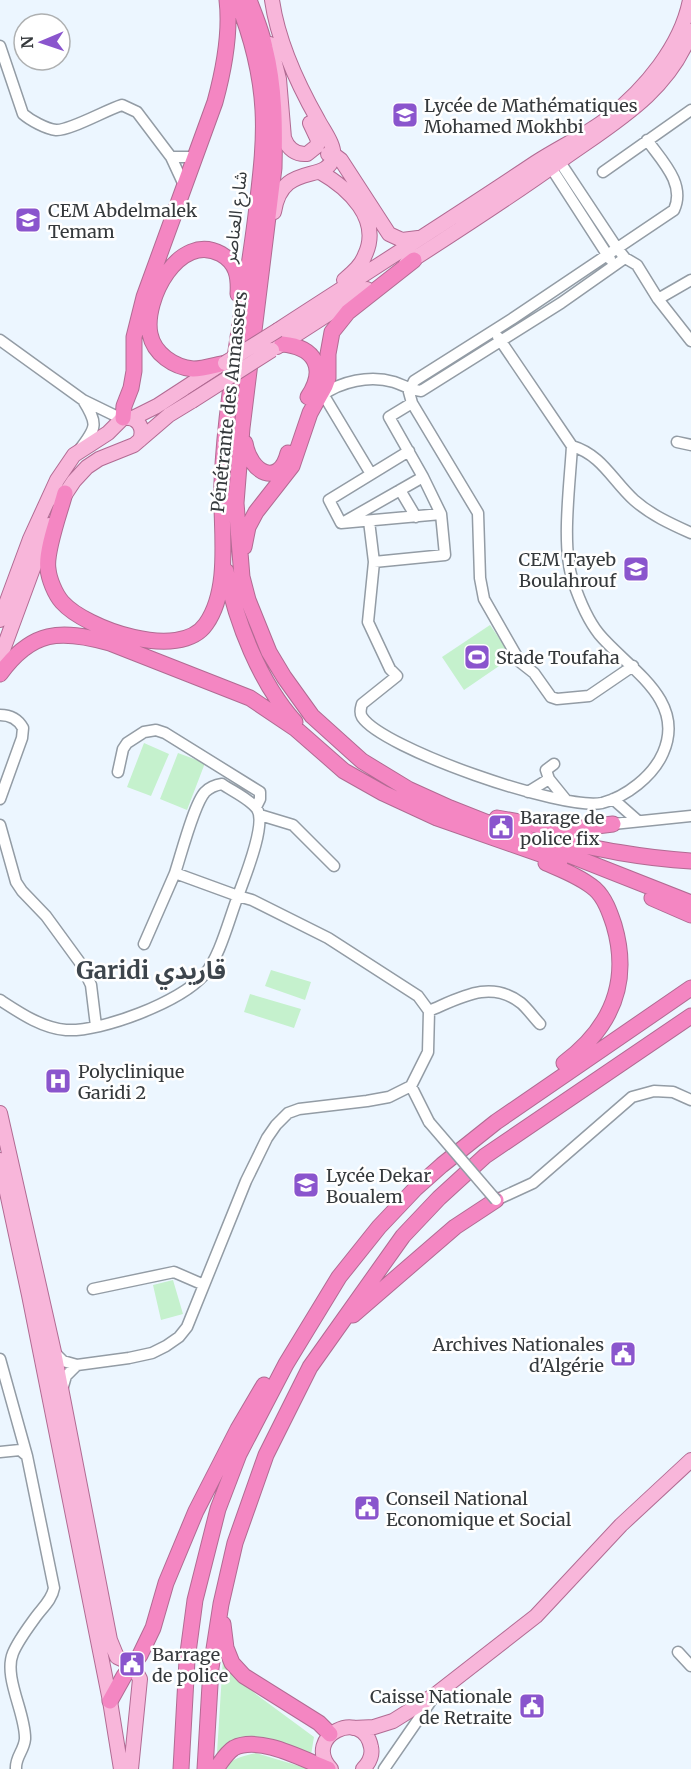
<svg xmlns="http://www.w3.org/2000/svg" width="691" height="1769" font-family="Merriweather,'Noto Sans Arabic',serif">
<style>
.green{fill:#c5f1cd}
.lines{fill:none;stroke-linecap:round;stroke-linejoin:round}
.minor-casing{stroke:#939ca5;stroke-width:13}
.major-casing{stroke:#b16b93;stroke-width:16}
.highway-casing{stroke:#b16b93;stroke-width:17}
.minor{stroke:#fff;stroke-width:10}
.major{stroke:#f8b6da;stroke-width:14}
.highway{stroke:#f486c2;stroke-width:15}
.minor-bridge-casing{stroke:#939ca5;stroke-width:13;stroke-linecap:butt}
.major-bridge-casing{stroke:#b16b93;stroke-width:16;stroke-linecap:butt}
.minor-bridge{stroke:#fff;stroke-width:10}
.major-bridge{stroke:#f8b6da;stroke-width:14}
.labels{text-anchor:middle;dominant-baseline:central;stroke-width:5;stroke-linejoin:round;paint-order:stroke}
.poi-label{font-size:18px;fill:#35393c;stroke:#fff;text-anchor:start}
.street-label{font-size:18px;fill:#35393c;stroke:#fff}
.district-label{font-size:24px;font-weight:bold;fill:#3d454c;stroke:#fff}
</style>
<rect width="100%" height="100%" fill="#ecf6ff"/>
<path class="green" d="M490 625 512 657 464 690 442 657Z
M144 743 169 754 151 796 127 787Z
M178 753 205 763 187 810 160 799Z
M271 970 311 982 305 1000 265 986Z
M250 994 301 1009 294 1028 244 1012Z
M173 1280 183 1314 161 1320 153 1285Z
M223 1658 230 1672 257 1695 314 1737 311 1755 234 1742 217 1753Z
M256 1753 309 1769H223C231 1758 244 1756 256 1753Z"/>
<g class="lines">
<defs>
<path id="minor" d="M0 46 23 114C30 120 46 129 56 130 69 131 106 110 122 105L137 112 171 157
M556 156 617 248 625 258 637 265 658 299 691 341
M548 163 610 259
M603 172 691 110
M184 185 171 157H194
M658 299 691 280
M498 337 572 446C602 455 612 480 634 500 651 515 671 524 691 533
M0 340 83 400 122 419
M323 394 371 474
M321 396C341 381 370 375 394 382 403 385 411 390 421 391L561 303 625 258
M677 442 691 445
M80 449C97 427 98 424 83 400
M409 451 329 500 341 523 441 514
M400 490 416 517
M369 521 374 562 368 622 390 669 397 676 362 704C361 708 359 712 362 717 383 749 563 811 602 803 626 797 653 776 663 753 687 699 627 668 599 634 587 619 579 599 573 581 561 548 570 483 572 446
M344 522 423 477
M374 562 445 555 441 514 423 477 389 417 412 403
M633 666 589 696 557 699 551 697 534 673 520 662 484 599 480 578 478 513 412 403 409 392 414 381 512 319 674 210C686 184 662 161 647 140
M0 715C11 715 18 719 23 728L22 738 0 799
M118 772 123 749 127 743 144 732 156 730 165 733 260 792V799L256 807
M549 779 566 800
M528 792 549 779 546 770 554 764
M613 799 638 821
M260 815 293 825 334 866
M613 824 691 816
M0 825 16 882 22 891 46 916 81 964 91 985 96 1026
M144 944 175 873 238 896C244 879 267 824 257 809 250 799 232 791 222 784 215 785 210 787 205 792 194 804 181 855 175 873
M0 1000C20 1013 42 1028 66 1030 102 1032 180 1002 204 975 220 957 229 919 238 896L252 900 328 938 418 996 429 1011 428 1052 411 1086 389 1097 367 1101 299 1109 288 1113 276 1125 267 1138 246 1181 187 1327 179 1337 166 1346 152 1353 129 1358 77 1365 63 1361 54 1352
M429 1011C460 998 490 979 521 1003 528 1009 534 1018 540 1024
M411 1086 429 1122
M496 1200 533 1183 632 1097 654 1091 673 1092 691 1100
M93 1289 174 1272 204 1285
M0 1359 27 1456
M62 1390 66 1376 77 1365
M0 1452 20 1450 27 1456 54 1588C52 1600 42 1608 35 1618 27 1629 18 1641 13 1653 3 1677 26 1714 25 1739 24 1751 15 1757 16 1769
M678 1652 691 1666
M384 1769 433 1698"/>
<path id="major" d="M272 0C278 42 297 83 318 120 323 130 336 146 333 158 326 184 282 161 274 212
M270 44 279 79 284 138C288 149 296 155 307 154L317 146 318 140 310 123
M328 154H333L341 160 389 234 402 240 418 238
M320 172C348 188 382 219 365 255 361 266 352 273 344 280
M406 264C459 230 512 196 563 159 612 124 670 92 691 31
M278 330C364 274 450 220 535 163 558 148 586 135 608 118 645 89 681 46 690 0
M277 347 367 289
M133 418 157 406 220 365
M60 502 74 481 87 467 99 459 134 445 169 415 192 401
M0 620 30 539 57 480 74 455 108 433 123 418C137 416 145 427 140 440
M0 658 49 525
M0 1113 54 1352 110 1640 117 1657 132 1664 140 1679 131 1769
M0 1160 29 1295 110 1701 121 1769
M353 1728 374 1727 393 1721 436 1694 536 1616 621 1525 691 1460
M331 1769C301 1737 363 1706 371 1747 373 1756 369 1763 363 1769"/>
<path id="highway" d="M249 0C255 16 262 32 265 48 275 87 275 128 274 168L242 428 236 503 242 577 248 600 269 652 284 677 312 716 362 761 408 789 450 808 691 903
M282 344C315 347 327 368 308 397
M225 363C215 365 203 369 193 369 174 367 154 354 150 334 143 300 179 231 221 254 237 263 239 277 238 294
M123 418 124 406 131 388 134 371V337L144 297 215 102C224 69 231 34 227 0
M245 443C250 473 279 488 288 453
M65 493C60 512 45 552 48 569 49 579 55 594 62 602 86 629 180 662 206 624 232 587 220 526 222 482 226 392 245 304 256 215 260 180 265 145 263 110 261 73 251 35 237 0
M244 547 248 527 256 512 292 466 310 413 325 386 328 378V354L332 332 348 312 414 260
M226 571C236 622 260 683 295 722
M0 674C32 630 60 629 110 643L250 698 296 729 344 771 383 793 437 818 560 861
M497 818 564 830 613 824
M549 838C597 849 641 858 691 861
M546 863C562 870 581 877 595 889 605 898 610 913 614 925 631 983 611 1028 564 1063
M652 898 691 915
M353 1315 455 1227 496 1200
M223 1624 226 1648 232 1663 244 1676 319 1723 330 1734
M110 1701 124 1676 140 1655 153 1628 166 1583 196 1511 238 1429 264 1385
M181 1769 187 1660 195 1600 218 1509 239 1454 286 1364 339 1277 379 1227 415 1189 442 1165 496 1122 691 988
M205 1769 211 1668 221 1604 235 1543 266 1455 310 1367 403 1236 439 1198 485 1156 691 1016
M216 1769C221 1762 227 1752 234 1748 260 1735 304 1760 328 1769"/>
</defs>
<use href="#minor" class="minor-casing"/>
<use href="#major" class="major-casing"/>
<use href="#highway" class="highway-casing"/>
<use href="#minor" class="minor"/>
<use href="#major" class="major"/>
<use href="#highway" class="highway"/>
<defs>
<path id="minor-bridge" d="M429 1122 496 1200"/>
<path id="major-bridge" d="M225 363 278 330
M192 401 272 350"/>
</defs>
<use href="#minor-bridge" class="minor-bridge-casing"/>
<use href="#major-bridge" class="major-bridge-casing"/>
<use href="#minor-bridge" class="minor-bridge"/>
<use href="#major-bridge" class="major-bridge"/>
</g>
<defs>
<symbol id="school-square" viewBox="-11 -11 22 22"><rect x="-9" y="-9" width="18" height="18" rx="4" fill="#8a55cd" stroke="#fff"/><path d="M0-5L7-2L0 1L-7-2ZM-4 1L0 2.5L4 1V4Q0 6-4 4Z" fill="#fff"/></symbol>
<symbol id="stadium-square" viewBox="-11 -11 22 22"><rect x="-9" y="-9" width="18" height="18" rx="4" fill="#8a55cd" stroke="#fff"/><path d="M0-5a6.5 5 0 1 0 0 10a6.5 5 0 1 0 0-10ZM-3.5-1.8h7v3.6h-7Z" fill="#fff"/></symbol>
<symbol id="civic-square" viewBox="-11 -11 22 22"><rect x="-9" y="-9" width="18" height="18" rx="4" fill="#8a55cd" stroke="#fff"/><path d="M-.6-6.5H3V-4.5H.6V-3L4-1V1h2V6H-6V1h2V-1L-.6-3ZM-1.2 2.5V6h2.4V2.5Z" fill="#fff"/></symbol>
<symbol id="hospital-square" viewBox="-11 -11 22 22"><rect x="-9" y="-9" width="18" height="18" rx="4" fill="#8a55cd" stroke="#fff"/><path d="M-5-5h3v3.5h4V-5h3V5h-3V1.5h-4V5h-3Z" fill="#fff"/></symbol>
</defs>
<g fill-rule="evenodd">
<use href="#school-square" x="390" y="100" width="30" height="30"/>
<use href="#school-square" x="13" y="205" width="30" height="30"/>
<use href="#school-square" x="621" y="554" width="30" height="30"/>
<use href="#stadium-square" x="462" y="642" width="30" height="30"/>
<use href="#civic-square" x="486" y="812" width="30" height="30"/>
<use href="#hospital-square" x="43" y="1066" width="30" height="30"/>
<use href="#school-square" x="291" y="1170" width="30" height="30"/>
<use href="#civic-square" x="608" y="1339" width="30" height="30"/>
<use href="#civic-square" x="352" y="1493" width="30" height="30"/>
<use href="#civic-square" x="117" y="1649" width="30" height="30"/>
<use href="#civic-square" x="517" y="1691" width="30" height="30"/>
</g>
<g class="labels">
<g class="poi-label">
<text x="424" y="105">Lycée de Mathématiques<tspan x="424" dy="21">Mohamed Mokhbi</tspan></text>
<text x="48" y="210">CEM Abdelmalek<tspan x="48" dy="21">Temam</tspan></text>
<text x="616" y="559" text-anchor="end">CEM Tayeb<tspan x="616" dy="21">Boulahrouf</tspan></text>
<text x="496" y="657">Stade Toufaha</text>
<text x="520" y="817">Barage de<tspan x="520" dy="21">police fix</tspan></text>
<text x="78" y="1071">Polyclinique<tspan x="78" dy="21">Garidi 2</tspan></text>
<text x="326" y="1175">Lycée Dekar<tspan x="326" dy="21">Boualem</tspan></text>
<text x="604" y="1344" text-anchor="end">Archives Nationales<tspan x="604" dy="21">d'Algérie</tspan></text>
<text x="386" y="1498">Conseil National<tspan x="386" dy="21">Economique et Social</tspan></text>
<text x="152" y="1654">Barrage<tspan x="152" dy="21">de police</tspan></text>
<text x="512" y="1696" text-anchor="end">Caisse Nationale<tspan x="512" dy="21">de Retraite</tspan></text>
</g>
<g class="street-label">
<text transform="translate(235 217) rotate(-83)">شارع العناصر</text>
<text transform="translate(229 402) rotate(-84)">Pénétrante des Annassers</text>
</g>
<g class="district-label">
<text x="151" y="970">Garidi قاريدي</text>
</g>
</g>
<g transform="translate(42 42) rotate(268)"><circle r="28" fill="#ffffff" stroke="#aeb0b1" stroke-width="1.5"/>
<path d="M0-4.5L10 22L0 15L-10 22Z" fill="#8a55cd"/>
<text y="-9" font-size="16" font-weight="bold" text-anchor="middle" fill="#35393c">N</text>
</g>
</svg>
